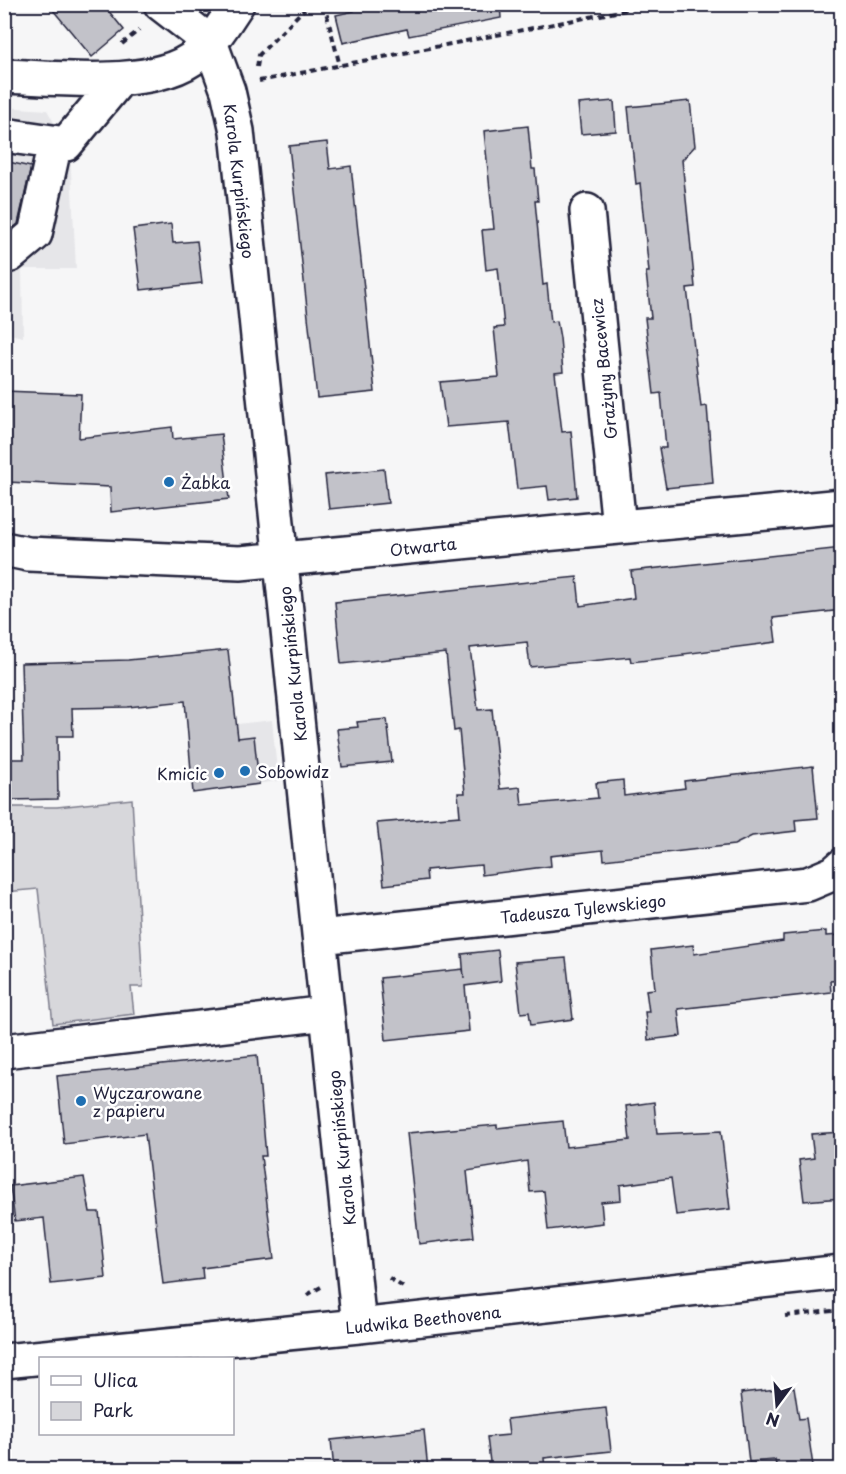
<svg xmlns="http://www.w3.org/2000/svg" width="846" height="1474" font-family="'Playpen Sans',sans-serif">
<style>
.built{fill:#e6e6e9}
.green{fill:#d7d7db;stroke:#7c7c8b;stroke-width:1.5}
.building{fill:#c2c2c9;stroke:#22223b;stroke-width:1.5}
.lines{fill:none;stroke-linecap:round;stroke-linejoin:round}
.minor-casing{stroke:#22223b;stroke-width:38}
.path{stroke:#22223b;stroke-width:4;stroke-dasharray:6 4.5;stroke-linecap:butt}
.minor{stroke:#fff;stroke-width:33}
.poi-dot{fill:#1f6fb2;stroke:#fff;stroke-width:2}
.labels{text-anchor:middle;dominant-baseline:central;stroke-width:5;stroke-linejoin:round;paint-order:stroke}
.street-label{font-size:16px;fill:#22223b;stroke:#fff}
.poi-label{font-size:16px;fill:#22223b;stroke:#fff;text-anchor:start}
</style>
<rect width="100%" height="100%" fill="#f6f6f7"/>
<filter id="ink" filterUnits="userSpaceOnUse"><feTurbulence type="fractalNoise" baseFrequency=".0167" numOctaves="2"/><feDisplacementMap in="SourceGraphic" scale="12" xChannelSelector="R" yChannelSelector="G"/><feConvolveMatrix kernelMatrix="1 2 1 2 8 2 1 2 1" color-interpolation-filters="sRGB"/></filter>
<g filter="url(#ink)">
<path class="built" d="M4 107 47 110 70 151 76 269H22L23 337 5 333Z
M272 720 278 781 210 791 204 728Z"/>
<path class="green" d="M132 799 143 987H131L134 1014 53 1024 38 889 5 892V807H57Z"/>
<path class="building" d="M48 4H103L124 30 92 57Z
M352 4H500L501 18 409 36 407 29 343 43 336 15 354 11Z
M614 101 616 131 581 134 578 104Z
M690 101 695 146 682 160 695 287 687 288 701 407 707 406 713 483 666 488 659 448H666L661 393 654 394 645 318H651L646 272H649L640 183 636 184 628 107Z
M528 126 532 169H535L538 201H535L543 285 547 284 551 322 557 321 560 338 563 372 555 373 562 432 571 431 577 497 549 500 547 486 517 489 509 422 446 427 440 382 499 377 494 328 504 327 498 268 486 270 482 230 494 229 484 131Z
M327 142 330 169 351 166 375 392 317 398 289 146Z
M4 161 31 167 18 224 4 235Z
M171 224 173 243 197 241 202 283 141 290 133 229Z
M4 391 81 394 79 438 172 427 173 439 221 434 229 499 111 512 110 487 7 482 8 438H4Z
M384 469 388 503 329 509 325 475Z
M842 548V610L773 618 776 642 683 654 684 656 631 662 630 657 530 667 527 642 470 648 478 710 492 709 500 789 520 787 522 805 598 798 596 783 623 780 624 796 685 788 684 781 813 766 818 818 795 820 796 831 752 836 734 845 604 860 603 850 550 856 551 866 482 875 481 865 426 870 427 880 384 885 377 823 460 816 458 793H465L459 730 454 731 446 653 341 664 335 602 577 577 580 606 634 598 631 571Z
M228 650 238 738 254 736 259 784 193 793 185 701 128 707 72 708 73 736H57L58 799 10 800V759H24L21 663 128 660Z
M387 719 392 762 342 767 337 729 358 727 357 722Z
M826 931V936L842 935V980L830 981 831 992 678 1009 681 1036 648 1040 645 1012H649L646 990 655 989 651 950 693 945 694 954 783 941V935Z
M498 950 501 981 465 986 469 1031 386 1040 380 978 463 969 464 978 462 954Z
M566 958 573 1019 531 1025 529 1012 521 1013 515 962Z
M257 1055 266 1156H261L274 1259 202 1268 203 1279 163 1284 145 1134 64 1144 57 1076Z
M654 1102 657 1134 721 1131 730 1209 676 1215 671 1178 620 1185 621 1200 601 1202 603 1223 548 1230 544 1191 530 1192 527 1161 467 1171 474 1237 419 1244 407 1133 497 1125V1128L563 1121 566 1147 630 1140 626 1106Z
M842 1132V1198L804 1201 799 1160 814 1158 811 1134Z
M84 1177 90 1212H99L106 1278 51 1284 44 1218 15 1221 10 1186Z
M794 1387 799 1419 806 1418 813 1466 777 1470 775 1460 749 1462 741 1393Z
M606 1408 611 1451 544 1458 545 1470H491L487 1437 509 1435 507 1419Z
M424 1430 428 1470H334L331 1440Z"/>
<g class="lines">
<defs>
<path id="minor" d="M161 4 210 42 228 91 237 131 359 1326
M4 76C57 78 156 90 197 55 214 41 225 22 237 4
M4 135 66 144 120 79
M587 211 619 527
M4 254 10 255 35 234 55 143
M4 549 28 554 240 563 842 506
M320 937 808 884 834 873 842 866
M4 1051 327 1013
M4 1361 359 1326 842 1272"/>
</defs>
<use href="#minor" class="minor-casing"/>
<path class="path" d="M324 4 340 66
M122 44 139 30
M257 67 259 55 309 4
M259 81 657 4
M389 1278 403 1287
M307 1295 321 1287
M785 1316 842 1310"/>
<use href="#minor" class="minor"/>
</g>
</g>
<g class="poi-dot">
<circle cx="169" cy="482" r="6"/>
<circle cx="245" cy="771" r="6"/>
<circle cx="219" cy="773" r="6"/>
<circle cx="81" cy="1101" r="6"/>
</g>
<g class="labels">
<g class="street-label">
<text transform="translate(240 181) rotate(83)">Karola Kurpińskiego</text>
<text transform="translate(603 369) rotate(-96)">Grażyny Bacewicz</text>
<text transform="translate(423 546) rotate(-6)">Otwarta</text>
<text transform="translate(292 664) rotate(-96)">Karola Kurpińskiego</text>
<text transform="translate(583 908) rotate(-6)">Tadeusza Tylewskiego</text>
<text transform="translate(341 1148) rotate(-96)">Karola Kurpińskiego</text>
<text transform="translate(423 1319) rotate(-6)">Ludwika Beethovena</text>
</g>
<g class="poi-label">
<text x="181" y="482">Żabka</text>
<text x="257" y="771">Sobowidz</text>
<text x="207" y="773" text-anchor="end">Kmicic</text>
<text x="93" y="1092">Wyczarowane<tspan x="93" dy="18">z papieru</tspan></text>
</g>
</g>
<rect width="846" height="1474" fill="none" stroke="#fff" stroke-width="24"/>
<rect x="12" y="12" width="822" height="1450" fill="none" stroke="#22223b" stroke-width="2" filter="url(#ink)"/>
<rect x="39" y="1357" width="195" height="78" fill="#ffffff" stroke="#a7a7b1" stroke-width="1.5"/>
<rect x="51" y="1376" width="30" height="9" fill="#ffffff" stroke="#a7a7b1" stroke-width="1.5"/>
<text x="93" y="1387" font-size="18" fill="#22223b">Ulica</text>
<rect x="51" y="1402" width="30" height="18" fill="#d7d7db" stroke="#a7a7b1" stroke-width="1.5"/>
<text x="93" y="1417" font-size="18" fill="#22223b">Park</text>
<g transform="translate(777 1405) rotate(196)" stroke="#ffffff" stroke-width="4.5" paint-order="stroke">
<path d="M0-4.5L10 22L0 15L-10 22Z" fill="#22223b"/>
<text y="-9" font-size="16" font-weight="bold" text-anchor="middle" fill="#22223b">N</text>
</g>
</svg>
